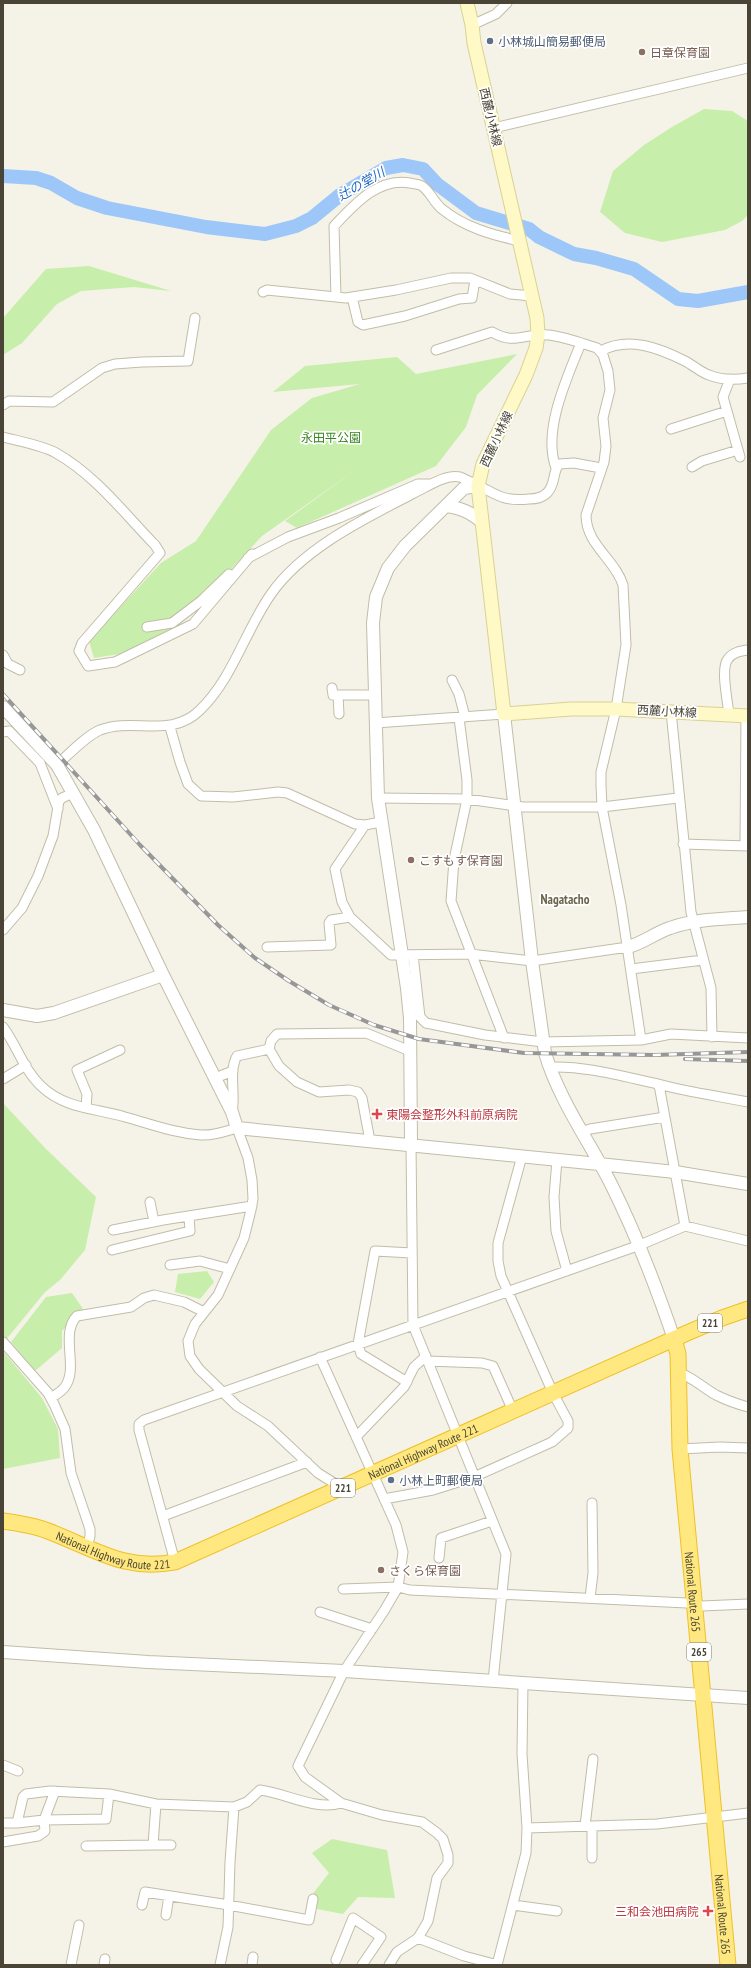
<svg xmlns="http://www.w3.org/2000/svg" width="751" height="1968" font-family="'PT Sans Narrow','Noto Sans JP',sans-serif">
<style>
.green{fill:#c7eeab}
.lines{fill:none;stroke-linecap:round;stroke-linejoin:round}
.river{stroke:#9dc7f9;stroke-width:14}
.minor-casing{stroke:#c2bda8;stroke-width:11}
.tertiary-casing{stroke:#c2bda8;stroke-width:14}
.secondary-casing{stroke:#dad192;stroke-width:15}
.trunk-casing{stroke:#efc027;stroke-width:17}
.minor{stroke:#fff;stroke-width:9}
.tertiary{stroke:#fff;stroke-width:12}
.secondary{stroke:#fff9c7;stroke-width:13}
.trunk{stroke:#ffe87f;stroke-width:15}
.rail-casing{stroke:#979797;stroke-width:4}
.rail{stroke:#fff;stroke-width:2.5;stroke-dasharray:8;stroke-linecap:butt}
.service-dot{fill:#5c6f8a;stroke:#fff;stroke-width:1.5}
.education-dot{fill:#8d6e63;stroke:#fff;stroke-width:1.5}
.health-dot{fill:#e0444e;stroke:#fff;stroke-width:1.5}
.labels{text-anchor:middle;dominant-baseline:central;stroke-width:3.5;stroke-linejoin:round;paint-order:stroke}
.shield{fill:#fff;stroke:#807c72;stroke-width:1}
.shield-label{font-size:11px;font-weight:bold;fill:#494435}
.service-label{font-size:12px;fill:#4e5e75;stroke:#fff;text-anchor:start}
.education-label{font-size:12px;fill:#785e54;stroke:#fff;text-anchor:start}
.street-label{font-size:12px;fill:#494435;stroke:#fff}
.park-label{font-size:12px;fill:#398321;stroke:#fff}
.health-label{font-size:12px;fill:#be3a42;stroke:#fff;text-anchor:start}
.water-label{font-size:13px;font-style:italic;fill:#2169c2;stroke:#fff}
.neighbourhood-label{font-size:13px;font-weight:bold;fill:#6e644b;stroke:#fff}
</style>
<rect width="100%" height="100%" fill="#f5f3e7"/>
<path class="green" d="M704 109 732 111 748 121V215L742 221 725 230 662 242 625 233 600 212 613 171 644 145 672 127Z
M89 266 171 291 134 287 81 291 57 304 22 343 3 355V318L46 269Z
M517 354 477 395 466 427 436 466 297 528 285 521 361 466 262 536 181 623 125 653 94 658 89 641 161 563 196 541 271 430 312 398 360 384 273 392 305 366 397 357 416 374Z
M3 1103 45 1148 96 1197 85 1250 60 1280 45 1292 5 1341 3 1339Z
M207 1271 214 1282 200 1299 175 1292 178 1274Z
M72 1293 83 1309 62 1331V1348L35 1371 11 1342 46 1297Z
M3 1351 42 1398 58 1429 60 1458 3 1469Z
M332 1839 387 1850 395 1898 358 1897 343 1914 312 1908 311 1896 329 1873 312 1853Z"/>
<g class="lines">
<path class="river" d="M3 176 36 178 51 183 77 198 107 208 206 227 265 234 296 226 312 218 340 195 386 168 403 165 423 169 437 184 476 213 529 229 539 237 574 254 596 258 634 269 678 299 698 301 748 292"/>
<defs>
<path id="minor" d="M472 25 496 14 507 3
M494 128 748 68
M263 292 267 290 346 298 396 290 451 278H470L510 294 532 296
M336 297 334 226C354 205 378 177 410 183 413 184 419 184 422 186 430 191 434 203 442 209 464 227 492 235 520 241
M352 297 358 322 363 325 405 316 459 299 472 298 475 280
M436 350 492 332C516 346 525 332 549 335 565 337 581 343 597 348L603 355 608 371 610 390 603 418 606 446 604 462 586 515C586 545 615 559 623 585L626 645 616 709 601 772V785L602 807 621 905 641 1040
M601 351C629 336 659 348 685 361 693 365 700 372 709 375 721 380 735 380 748 378
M730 379 723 397 740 457
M3 405 9 401 53 402 102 368 115 364 142 362 188 361 195 318
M671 429 727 411
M3 437C18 441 44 446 56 453 95 475 124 513 155 545L160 553 82 643 79 651 88 666 115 662 193 624 252 554
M692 467 702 461 738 450
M556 468C542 431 567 378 581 343
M248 558 288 537 339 518 418 484H429
M147 627 172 623 201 601 229 574
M3 655 8 664 20 670
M452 680 459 694 465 717
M332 688 333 695H375
M338 695 339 714
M671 711 691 912 711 988 712 1037
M729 715C728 702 720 668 728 659 733 652 741 651 748 650
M459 718 467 780V799L454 860 451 901 504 1038
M375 723 504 714
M170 727 180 762 188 784 201 796 233 797 278 792 287 793 355 824 365 825 381 822
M3 732 9 731 40 763 58 809
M57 765C69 754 86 736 100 730 134 717 171 739 200 710 233 678 245 631 271 594 303 548 366 518 414 493 427 487 445 474 460 477 463 478 468 481 471 482 496 493 500 502 529 499 536 499 542 498 547 493 556 484 552 473 559 464L574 463 601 468
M378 798 467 799 523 807H602L678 798
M365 825 335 869 342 902 350 917 391 955 470 954 532 961 628 947
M683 844 748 846
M745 846 746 716
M3 930 22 908 38 876 53 836 59 801 62 798 73 793
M267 947 331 945 329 923 331 920 350 917
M413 955 420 1017 426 1023 485 1035 543 1042 641 1040 671 1034 748 1038
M631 969 703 960
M3 1027C17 1046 24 1070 41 1086 65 1109 95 1108 125 1117 151 1124 174 1133 201 1135 213 1136 226 1131 237 1128L248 1158 252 1180 253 1199 251 1210 244 1238 218 1295 195 1324 188 1341 190 1356 199 1369 237 1406 268 1426 318 1473 342 1488
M550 1067C587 1066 621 1076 658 1084 687 1092 718 1096 748 1102
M215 1078 233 1071
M3 1079 26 1065
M659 1085 685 1226
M86 1108 87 1094 77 1070 120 1050
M232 1112C236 1094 228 1072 237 1056L269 1049
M582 1132 590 1129 665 1117
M370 1141 362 1098 358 1092 349 1090 319 1092 297 1082 279 1066 269 1049 271 1041 277 1034 366 1033 410 1051
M411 1144 413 1325 506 1554 493 1681
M557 1160 554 1197 556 1231 567 1271
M150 1202 154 1222
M113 1230 163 1220 252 1206
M112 1250 190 1231 189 1216
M170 1265 200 1261 230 1269
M3 1342 48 1393 54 1404 65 1429 71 1473 90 1529V1536L87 1548
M320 1357 396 1525 403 1552 398 1587 384 1611 344 1671 298 1766 305 1777 341 1803 382 1815 422 1822 437 1833 443 1839 448 1855V1863L437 1878 428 1921 418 1938 397 1952 389 1965
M427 1361 482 1363 493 1366 513 1411
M678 1373C688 1374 705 1389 716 1395 726 1400 737 1404 748 1407
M407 1382 361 1354 358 1344 375 1251 412 1253
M51 1398C55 1395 61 1392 64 1388 80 1369 59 1334 77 1316L131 1307 144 1298 154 1295 184 1302 204 1312
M356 1437 404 1387 414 1367 426 1356
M680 1449 720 1447 748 1448
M384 1499 433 1490 474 1477 552 1442 568 1428V1421L553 1393 501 1276 498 1261V1243L522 1156
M163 1516 307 1462
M439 1558 441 1538 492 1521
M175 1562 139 1430V1424L144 1420 640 1245 685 1226 748 1241
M343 1589 398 1587 410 1590 687 1603 702 1606 748 1604
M590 1598 593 1573 592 1503
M320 1612 372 1629
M3 1765 18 1771
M3 1823H17L23 1797 26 1794 50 1791 109 1794 156 1804 234 1807 247 1802 260 1790C286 1793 315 1811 341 1803
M17 1823 44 1820 106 1819 109 1794
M585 1826 593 1759
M527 1828 657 1824 748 1813
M3 1842 38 1836 45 1831 44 1820 55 1791
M153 1845H171
M86 1846 153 1845 156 1804
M592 1858V1826
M142 1905 145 1892 229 1905 309 1920 313 1899
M513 1905 557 1911
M166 1915 169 1896
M418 1938 464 1956 498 1965
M336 1960 353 1918 381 1937 362 1965
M71 1965 79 1925
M104 1965 105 1959
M220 1965 228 1927 230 1862 234 1807
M252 1965 253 1957
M497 1965 526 1853 527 1828 522 1754 523 1683"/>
<path id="tertiary" d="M446 506C461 508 470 512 482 522
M3 707 57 765 94 830 163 975 232 1112 237 1128 599 1164 675 1172 748 1184
M504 714 532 961 545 1053C559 1100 589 1141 611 1184 636 1234 656 1286 674 1339
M628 947C643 943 655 933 670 928 695 919 723 919 748 917
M3 1010 37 1016 54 1013 163 975
M411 1144 410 1018 407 988 378 798 373 623 376 597 388 568 405 546 464 488 478 486
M3 1652 148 1662 344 1671 748 1698"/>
<path id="secondary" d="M467 3 472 25 474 43 537 318 538 335 536 348 526 375 483 464 478 486 504 714 571 709H616L748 716"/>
<g id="trunk">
<path id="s1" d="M674 1339 678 1354 680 1449 728 1965"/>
<path id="s2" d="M3 1521C18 1523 33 1525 48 1531 93 1548 125 1572 175 1562L687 1333 722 1318 748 1309"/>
</g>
</defs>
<use href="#minor" class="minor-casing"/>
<use href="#tertiary" class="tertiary-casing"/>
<use href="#secondary" class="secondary-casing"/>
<use href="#trunk" class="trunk-casing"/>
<use href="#minor" class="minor"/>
<use href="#tertiary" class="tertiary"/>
<use href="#secondary" class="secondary"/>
<use href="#trunk" class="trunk"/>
<defs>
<path id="rail" d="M3 694 140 845 218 925 255 958 289 981 329 1005 374 1025 419 1039 524 1053 655 1055 748 1052
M685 1059 748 1061"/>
</defs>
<use href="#rail" class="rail-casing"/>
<use href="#rail" class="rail"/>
</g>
<g class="service-dot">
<circle cx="490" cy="41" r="4"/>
<circle cx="391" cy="1480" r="4"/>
</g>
<g class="education-dot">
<circle cx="642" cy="52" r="4"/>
<circle cx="411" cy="860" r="4"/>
<circle cx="381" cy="1570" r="4"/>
</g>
<g class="health-dot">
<path d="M375 1108h4v4h4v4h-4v4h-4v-4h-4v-4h4z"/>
<path d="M706 1905h4v4h4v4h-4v4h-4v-4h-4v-4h4z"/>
</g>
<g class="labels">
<g class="shield">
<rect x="698" y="1314" width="24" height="18" rx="3"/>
<rect x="331" y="1479" width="24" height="18" rx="3"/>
<rect x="687" y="1643" width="24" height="18" rx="3"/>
</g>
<g class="shield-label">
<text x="710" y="1323">221</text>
<text x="343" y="1488">221</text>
<text x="699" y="1652">265</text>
</g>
<g class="service-label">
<text x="498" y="41">小林城山簡易郵便局</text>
<text x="399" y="1480">小林上町郵便局</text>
</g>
<g class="education-label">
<text x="650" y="52">日章保育園</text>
<text x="419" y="860">こすもす保育園</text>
<text x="389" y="1570">さくら保育園</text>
</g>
<g class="street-label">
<text transform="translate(491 117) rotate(77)">西麓小林線</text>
<text transform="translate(496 439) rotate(-65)">西麓小林線</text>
<text transform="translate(667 711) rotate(3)">西麓小林線</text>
<text stroke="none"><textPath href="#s2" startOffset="451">National Highway Route 221</textPath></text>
<text stroke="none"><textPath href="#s2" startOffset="115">National Highway Route 221</textPath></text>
<text stroke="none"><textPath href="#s1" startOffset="254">National Route 265</textPath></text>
<text stroke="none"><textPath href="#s1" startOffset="578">National Route 265</textPath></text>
</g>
<g class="park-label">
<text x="331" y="437">永田平公園</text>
</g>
<g class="health-label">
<text x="386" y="1114">東陽会整形外科前原病院</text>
<text x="699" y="1911" text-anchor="end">三和会池田病院</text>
</g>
<g class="water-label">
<text transform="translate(361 184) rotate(-30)">辻の堂川</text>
</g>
<g class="neighbourhood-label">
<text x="565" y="899">Nagatacho</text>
</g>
</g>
<rect width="751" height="1968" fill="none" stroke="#494435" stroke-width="8"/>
</svg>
